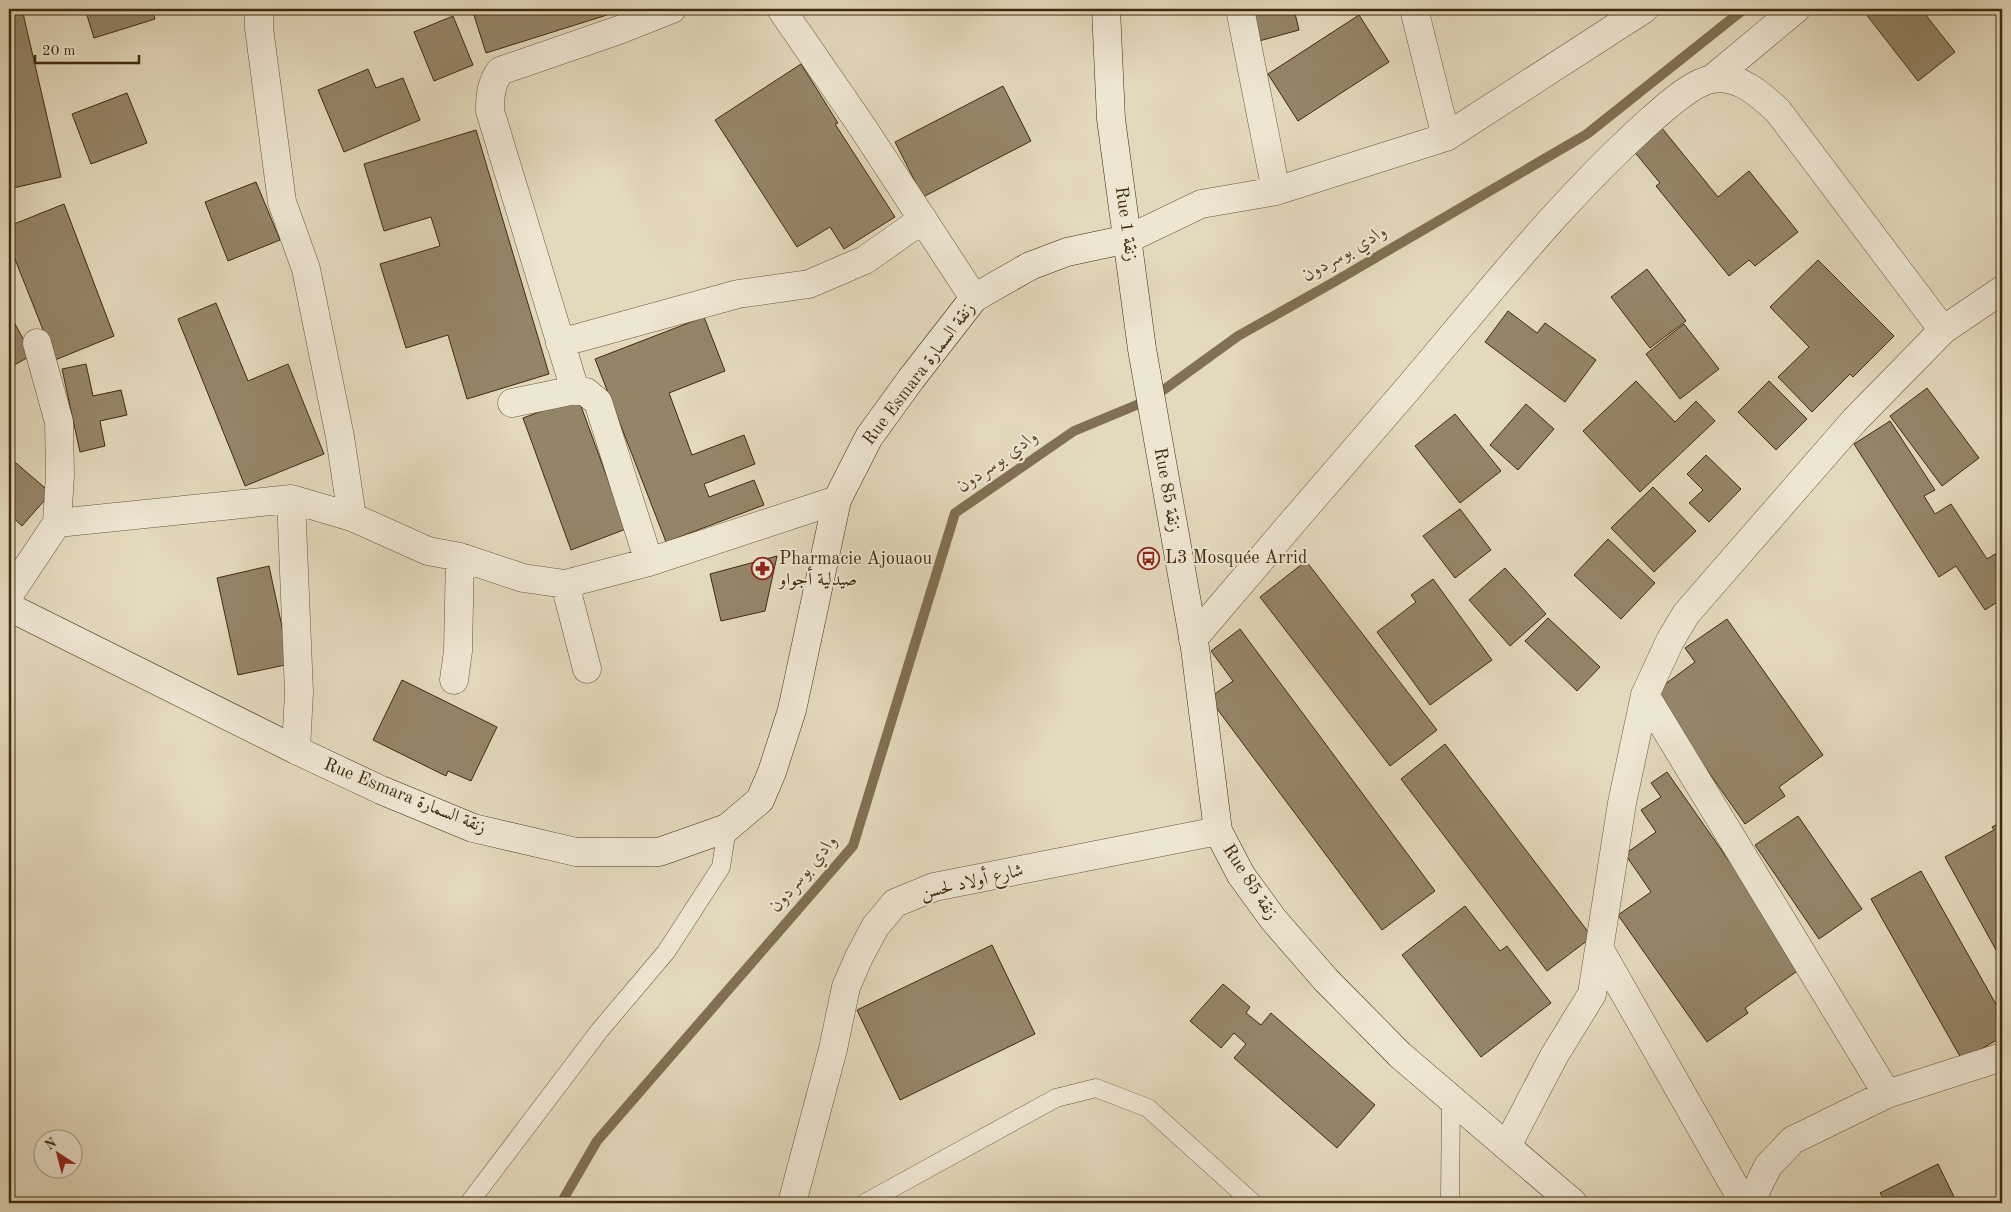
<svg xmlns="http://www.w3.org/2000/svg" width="2011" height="1212" font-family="'Old Standard TT',Amiri,serif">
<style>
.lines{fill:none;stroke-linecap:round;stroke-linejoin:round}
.stream{stroke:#817052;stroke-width:10}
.building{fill:#958568;stroke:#402a0d}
.lane-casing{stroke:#695639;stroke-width:19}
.street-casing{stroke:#695639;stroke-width:29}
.secondary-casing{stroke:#402a0d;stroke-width:29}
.lane{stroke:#ede6d3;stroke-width:18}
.street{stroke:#ede6d3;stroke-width:28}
.secondary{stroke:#ede6d3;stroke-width:28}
.labels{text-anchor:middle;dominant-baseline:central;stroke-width:4;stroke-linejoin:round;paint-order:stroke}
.street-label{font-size:18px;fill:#402a0d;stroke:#ede6d3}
.poi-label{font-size:18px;fill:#402a0d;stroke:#ede6d3;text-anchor:start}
.water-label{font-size:19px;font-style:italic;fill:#5b472a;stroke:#ede6d3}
</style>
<rect width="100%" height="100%" fill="#e3d9bc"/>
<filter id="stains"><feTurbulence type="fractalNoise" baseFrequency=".004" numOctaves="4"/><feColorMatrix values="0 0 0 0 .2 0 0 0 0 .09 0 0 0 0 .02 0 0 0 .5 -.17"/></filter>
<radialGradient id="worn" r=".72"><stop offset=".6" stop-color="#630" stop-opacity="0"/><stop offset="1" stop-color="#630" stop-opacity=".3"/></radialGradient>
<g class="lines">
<path class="stream" d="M561 1203 597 1141 853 846 955 513 1074 431 1151 399 1238 336 1334 282 1587 134 1744 9"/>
</g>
<path class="building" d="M9 9H22L61 177 9 189Z
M85 9H152L155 19 94 38Z
M472 9H605L607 15 486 53Z
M1250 9H1294L1299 30 1259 41Z
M1862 9H1921L1955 52 1918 81Z
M1359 15 1389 62 1298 121 1268 74Z
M453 16 473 65 434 81 414 32Z
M801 64 838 123 835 124 895 217 844 249 830 227 797 247 715 120Z
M368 69 376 88 403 78 420 120 344 152 318 90Z
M1003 86 1031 141 923 197 895 142Z
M127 93 147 143 91 164 72 114Z
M1661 127 1718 197 1749 171 1798 232 1755 266 1749 260 1729 276 1656 186 1660 183 1633 150Z
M476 130 549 374 467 399 448 335 406 348 380 264 440 246 431 217 384 231 364 164Z
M256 182 280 240 228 261 205 202Z
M64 204 114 336 55 360 9 244V226Z
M1818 260 1894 336 1853 377 1850 374 1812 412 1778 377 1809 347 1770 307Z
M1647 269 1686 321 1650 348 1611 297Z
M216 303 248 381 288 364 324 454 245 486 178 319Z
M1508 311 1537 333 1545 323 1596 360 1565 402 1485 342Z
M9 313 32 355 9 368Z
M704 317 725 371 669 393 692 455 744 435 755 464 704 484 709 497 754 480 764 505 666 542 595 359Z
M1684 324 1719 369 1680 399 1646 354Z
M86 364 93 396 121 390 127 415 100 421 105 446 80 452 62 369Z
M1636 381 1675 422 1696 401 1715 421 1640 492 1583 431Z
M1769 381 1807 419 1776 450 1738 412Z
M1927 388 1979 458 1942 486 1890 416Z
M578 398 626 529 571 550 523 418Z
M1526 404 1554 429 1518 470 1490 445Z
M1455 414 1501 471 1460 503 1415 446Z
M1890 421 1935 490 1924 496 1935 514 1951 504 1987 559 2002 550V599L1985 610 1956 566 1939 577 1854 444Z
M1706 455 1741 489 1709 522 1689 503 1703 490 1687 474Z
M9 457 51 493 22 526 9 514Z
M2002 474V489L1996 478Z
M1653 487 1696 531 1654 572 1611 528Z
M1460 509 1491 550 1455 578 1423 536Z
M1608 539 1655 583 1621 619 1574 575Z
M777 556 765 611 721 621 710 574Z
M1306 561 1437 730 1390 766 1260 597Z
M269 566 290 664 238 675 217 578Z
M1505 568 1546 614 1510 646 1469 600Z
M1433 579 1492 660 1430 705 1377 632 1416 602 1411 595Z
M1548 618 1600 667 1577 691 1525 641Z
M1727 619 1823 755 1779 787 1785 796 1745 824 1653 693 1695 662 1685 648Z
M1240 629 1435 891 1382 930 1209 698 1233 681 1211 651Z
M2002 655V669L1996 660Z
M402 680 497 727 471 781 448 771 446 776 373 740Z
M1445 744 1592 937 1547 971 1401 779Z
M1667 772 1803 967 1745 1008 1748 1013 1707 1042 1618 915 1651 892 1625 854 1656 832 1641 810 1661 797 1651 783Z
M1798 816 1862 909 1819 939 1755 845Z
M2002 822V961L1945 857 1994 830 1992 827Z
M1921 871 2002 1015V1037L1962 1060 1871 899Z
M1465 906 1500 951 1507 946 1551 1003 1481 1057 1402 955Z
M992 945 1035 1034 900 1100 857 1010Z
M1223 984 1250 1007 1246 1013 1261 1025 1271 1013 1375 1105 1337 1148 1234 1058 1246 1044 1234 1033 1221 1048 1190 1021Z
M1938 1164 1957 1203H1886L1880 1193Z"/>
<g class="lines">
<defs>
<path id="lane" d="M469 1203 600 1030 666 952 721 867 727 828
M865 1203 1056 1098 1096 1088 1148 1108 1253 1203
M1449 1203 1450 1198 1451 1098"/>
<path id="street" d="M259 9V28L282 202 306 269 340 437 352 517
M781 9 863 128 974 298
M1240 9 1276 191
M1414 9 1446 137
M1712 79 1796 9
M1128 239 1201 204 1276 191 1446 137 1644 9
M37 343 59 422 60 475 57 523
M560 343 738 294 809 284 865 260 923 219
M512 403 575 390
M291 499 299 692 296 750
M649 562 598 402 586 392 575 390 490 111C490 95 491 84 500 71L619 30 672 9
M9 595 57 523 291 499 352 517 428 551 460 557
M1193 639C1265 554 1338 469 1411 385 1488 294 1563 198 1653 118 1667 106 1693 82 1712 79 1738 74 1761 95 1778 111L1943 330
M587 669 565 584 649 562 837 500
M454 680 458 651 460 557 523 578 565 584
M1645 695 1887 1094
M1600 950 1744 1203
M1507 1146 1554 1056 1592 994 1622 803 1645 695 1670 641 1686 614 1854 421 1943 330 2002 290
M792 1203 833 1049 846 987 859 957 875 927 895 903 934 887 1218 831
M1750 1203 1768 1166 1793 1140 1887 1094 2002 1057"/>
<path id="secondary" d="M1106 9 1111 119 1142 349 1195 648 1218 831 1241 875 1273 919 1326 980 1400 1055 1573 1203
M9 607 296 750 381 790 473 828 576 852H659L727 828 760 800 772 772 792 710 837 500 869 437 911 379 974 298 1030 266 1067 252 1128 239"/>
</defs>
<use href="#lane" class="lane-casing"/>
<use href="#street" class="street-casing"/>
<use href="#secondary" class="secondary-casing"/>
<use href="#lane" class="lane"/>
<use href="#street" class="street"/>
<use href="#secondary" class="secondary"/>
</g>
<defs>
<symbol id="bus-ring" viewBox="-11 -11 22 22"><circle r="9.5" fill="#ede6d3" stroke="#8f2418" stroke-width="1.5"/><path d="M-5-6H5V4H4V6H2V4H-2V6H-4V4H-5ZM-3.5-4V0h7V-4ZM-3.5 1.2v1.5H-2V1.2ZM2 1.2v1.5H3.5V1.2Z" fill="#8f2418"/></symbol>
<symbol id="pharmacy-ring" viewBox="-11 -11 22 22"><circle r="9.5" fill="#ede6d3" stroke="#8f2418" stroke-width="1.5"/><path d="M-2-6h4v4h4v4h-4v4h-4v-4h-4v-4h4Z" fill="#8f2418"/></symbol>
</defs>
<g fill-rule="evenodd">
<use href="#bus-ring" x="1136" y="546" width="25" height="25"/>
<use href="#pharmacy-ring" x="750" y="556" width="25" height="25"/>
</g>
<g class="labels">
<g class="street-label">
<text transform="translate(1126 224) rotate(82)">Rue زنقة 1</text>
<text transform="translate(919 374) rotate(-53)">Rue Esmara زنقة السمارة</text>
<text transform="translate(1167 490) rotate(80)">Rue 85 زنقة</text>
<text transform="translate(405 796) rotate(22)">Rue Esmara زنقة السمارة</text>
<text transform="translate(972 882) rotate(-13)">شارع أولاد لحسن</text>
<text transform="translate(1250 882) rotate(57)">Rue 85 زنقة</text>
</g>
<g class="poi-label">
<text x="1165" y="558">L3 Mosquée Arrid</text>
<text x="779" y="559">Pharmacie Ajouaou<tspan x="779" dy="21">صيدلية أجواو</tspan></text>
</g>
<g class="water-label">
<text transform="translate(1345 254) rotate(-30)">وادي بوسردون</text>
<text transform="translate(998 462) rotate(-35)">وادي بوسردون</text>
<text transform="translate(804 874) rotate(-50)">وادي بوسردون</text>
</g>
</g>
<rect width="2011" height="1212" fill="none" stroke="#e3d9bc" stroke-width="30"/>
<rect x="10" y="10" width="1991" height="1192" fill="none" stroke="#402a0d" stroke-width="2.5"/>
<rect x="15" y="15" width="1981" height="1182" fill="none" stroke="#402a0d"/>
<g transform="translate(58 1154) rotate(324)"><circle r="24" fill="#ede6d3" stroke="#a89b84"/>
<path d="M0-4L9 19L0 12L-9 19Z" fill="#8f2418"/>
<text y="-8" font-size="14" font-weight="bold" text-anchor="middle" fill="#402a0d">N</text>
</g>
<path d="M35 55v8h104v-8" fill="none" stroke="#402a0d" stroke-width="2.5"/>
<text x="42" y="55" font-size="15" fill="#402a0d" stroke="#ede6d3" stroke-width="4" paint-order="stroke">20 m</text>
<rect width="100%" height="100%" filter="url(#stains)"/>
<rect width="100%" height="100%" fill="url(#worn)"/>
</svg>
